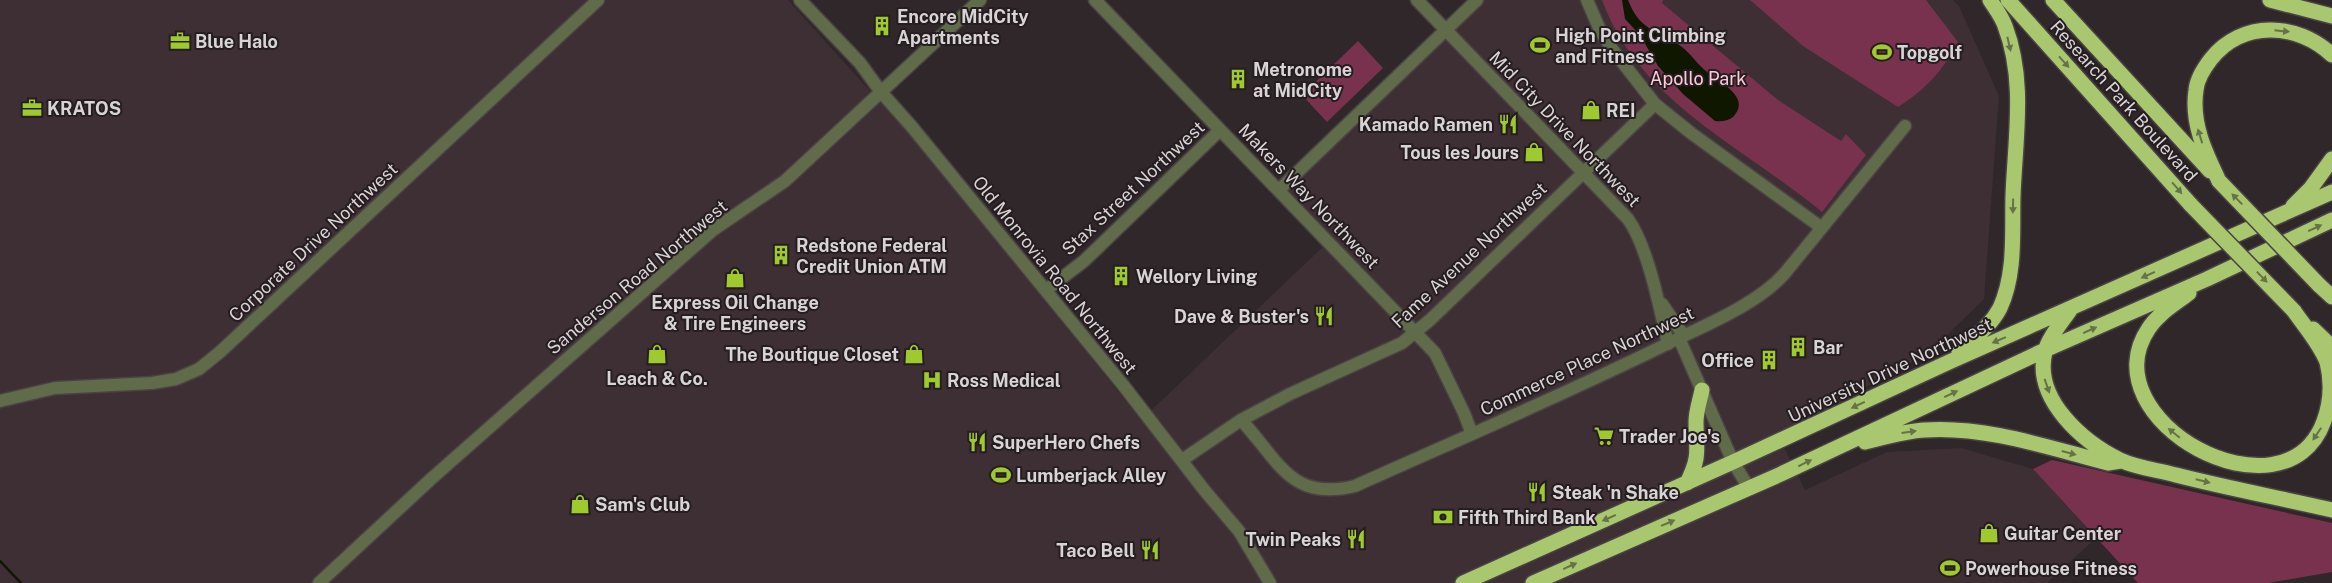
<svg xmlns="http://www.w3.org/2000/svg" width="2332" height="583" font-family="'Public Sans',sans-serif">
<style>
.built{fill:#3d2f33}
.green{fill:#78324e}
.water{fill:#0f1700}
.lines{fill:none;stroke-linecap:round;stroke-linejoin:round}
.stream{stroke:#0f1700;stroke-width:2.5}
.minor-casing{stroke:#4a4345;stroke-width:15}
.highway-casing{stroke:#4a4345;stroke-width:18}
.minor{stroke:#5f6b49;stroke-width:12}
.highway{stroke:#a8c76e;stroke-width:15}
.highway-bridge-casing{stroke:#4a4345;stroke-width:18;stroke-linecap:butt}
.highway-bridge{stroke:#a8c76e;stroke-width:15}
.oneway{fill:#667247}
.labels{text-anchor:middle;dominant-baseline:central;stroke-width:4;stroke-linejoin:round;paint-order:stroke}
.poi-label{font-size:18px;font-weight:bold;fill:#d8d3d5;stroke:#251d20;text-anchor:start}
.park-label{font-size:18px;fill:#fdcbdb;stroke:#251d20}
.street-label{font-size:18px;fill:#d8d3d5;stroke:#251d20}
</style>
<rect width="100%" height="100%" fill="#2f2729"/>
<path class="built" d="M0 0H788L870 91 882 100 1141 420 1331 239 1285 189 1483 0H1953L1959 6 1999 96 1984 299 1929 353 1778 435 1805 490 1887 452 1961 448 2033 469 2096 538 2047 583H0Z"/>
<path class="green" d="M1602 0H1663L1662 3 1778 100 1841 141 1846 134 1866 155 1822 212C1743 146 1640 103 1602 0Z
M1750 0H1926L1958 42C1943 71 1925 90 1898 107L1803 46Z
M1358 41 1383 68 1327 122 1302 95Z
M2052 460 2332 523V572L2268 583H2138L2033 469Z"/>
<path class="water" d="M1622 0H1628C1632 10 1637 19 1645 25 1656 35 1671 38 1682 47 1691 54 1697 64 1706 71 1717 81 1753 97 1733 117 1728 121 1721 122 1715 121L1683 94 1658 66 1640 35 1625 19Z"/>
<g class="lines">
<path class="stream" d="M0 561 21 583"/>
<defs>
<path id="minor" d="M800 0 860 63 881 92 912 127 1123 385 1205 491 1239 531 1270 583
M1095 0 1435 353 1464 413 1472 434
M1417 0 1628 219C1648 247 1660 309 1668 344
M1587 0 1600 30 1612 49 1655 104 1691 133 1822 228
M1279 190 1477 0
M1046 290 1084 261 1220 130
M1662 304 1684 336
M1679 338 1733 462 1749 488
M0 401 55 388 152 383 176 379 199 369 220 352 598 0
M1241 420C1279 460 1290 502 1355 486 1464 437 1573 391 1679 338 1713 322 1761 301 1785 273L1905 126
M1182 460 1241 420 1290 394 1402 343 1430 320 1655 104
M319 583 431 479 713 230 785 181 980 0"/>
<path id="highway" d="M2008 0 2191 205
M2053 0 2210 171
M2270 0 2332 16
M2219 181C2205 152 2191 123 2196 90 2197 79 2204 68 2211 59 2242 20 2297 22 2332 55
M2293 206 2311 188 2332 159
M2319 285 2332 297
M2189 293C2175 304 2159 313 2149 328 2086 420 2285 528 2324 421 2331 402 2332 382 2327 362 2320 344 2305 327 2294 311
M2070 310C2062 322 2048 338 2045 352 2033 399 2083 442 2120 460 2137 468 2158 470 2176 475 2227 488 2280 498 2332 510
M2313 329 2332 347
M1959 352C1974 338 1990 327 2000 308 2016 273 2012 233 2013 196 2015 139 2026 81 2005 26 2002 17 1995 8 1990 0
M1865 442C1885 437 1905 431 1925 430 1987 426 2049 448 2108 463L2121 461
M1687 483C1701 455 1696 450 1696 422 1696 411 1700 400 1702 390
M1463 583 1733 462 1949 362 2332 192
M1533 583 1781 474 2045 350 2207 279 2332 220"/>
</defs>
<use href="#minor" class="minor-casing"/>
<use href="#highway" class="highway-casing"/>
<use href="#minor" class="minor"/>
<use href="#highway" class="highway"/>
<defs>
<path id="highway-bridge" d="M2219 181 2319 285
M2191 205 2294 311"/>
</defs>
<use href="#highway-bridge" class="highway-bridge-casing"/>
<use href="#highway-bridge" class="highway-bridge"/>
</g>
<defs><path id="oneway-solid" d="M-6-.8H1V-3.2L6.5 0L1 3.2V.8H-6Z" transform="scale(1.25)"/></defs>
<g class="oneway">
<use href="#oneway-solid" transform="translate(2282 31) rotate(6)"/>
<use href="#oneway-solid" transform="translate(2009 44) rotate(77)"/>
<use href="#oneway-solid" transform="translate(2064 62) rotate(48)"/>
<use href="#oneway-solid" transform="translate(2200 136) rotate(-107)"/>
<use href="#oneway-solid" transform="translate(2177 188) rotate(49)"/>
<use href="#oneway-solid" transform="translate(2237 199) rotate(-134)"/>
<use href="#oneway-solid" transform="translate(2013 206) rotate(91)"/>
<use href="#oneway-solid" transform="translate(2315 228) rotate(-25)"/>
<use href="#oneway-solid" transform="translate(2148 275) rotate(156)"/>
<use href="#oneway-solid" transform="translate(2262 277) rotate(46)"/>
<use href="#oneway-solid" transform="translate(2090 330) rotate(-24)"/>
<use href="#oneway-solid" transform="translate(1999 340) rotate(157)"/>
<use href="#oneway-solid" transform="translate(2047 386) rotate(71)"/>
<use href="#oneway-solid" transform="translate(1951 394) rotate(-25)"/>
<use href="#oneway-solid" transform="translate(1858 405) rotate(155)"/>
<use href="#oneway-solid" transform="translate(1909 432) rotate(-8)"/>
<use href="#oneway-solid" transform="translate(2174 433) rotate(-141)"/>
<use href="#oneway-solid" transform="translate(2317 434) rotate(124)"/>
<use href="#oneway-solid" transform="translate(2069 453) rotate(15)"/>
<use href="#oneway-solid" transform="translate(1805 463) rotate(-26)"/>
<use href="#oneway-solid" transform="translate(2203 481) rotate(14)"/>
<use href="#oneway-solid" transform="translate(1609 518) rotate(156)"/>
<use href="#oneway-solid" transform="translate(1668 523) rotate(-23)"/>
<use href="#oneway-solid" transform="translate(1570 566) rotate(-24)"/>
</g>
<defs>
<symbol id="building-bare" viewBox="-9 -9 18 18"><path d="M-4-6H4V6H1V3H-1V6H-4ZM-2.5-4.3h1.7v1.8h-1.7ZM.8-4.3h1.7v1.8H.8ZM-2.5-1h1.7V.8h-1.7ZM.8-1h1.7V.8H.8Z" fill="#9eca2f" stroke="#251d20" stroke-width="2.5" paint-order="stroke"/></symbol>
<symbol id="office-bare" viewBox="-9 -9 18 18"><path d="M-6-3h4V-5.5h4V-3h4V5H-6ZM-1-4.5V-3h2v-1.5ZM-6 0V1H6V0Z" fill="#9eca2f" stroke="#251d20" stroke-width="2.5" paint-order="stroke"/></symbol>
<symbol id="stadium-bare" viewBox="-9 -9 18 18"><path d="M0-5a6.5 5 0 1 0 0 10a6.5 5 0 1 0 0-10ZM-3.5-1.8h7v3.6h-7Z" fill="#9eca2f" stroke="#251d20" stroke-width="2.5" paint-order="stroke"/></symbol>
<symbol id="shop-bare" viewBox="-9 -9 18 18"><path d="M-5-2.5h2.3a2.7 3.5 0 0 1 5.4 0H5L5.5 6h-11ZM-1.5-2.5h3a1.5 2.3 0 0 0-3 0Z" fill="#9eca2f" stroke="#251d20" stroke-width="2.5" paint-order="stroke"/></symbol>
<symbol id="restaurant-bare" viewBox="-9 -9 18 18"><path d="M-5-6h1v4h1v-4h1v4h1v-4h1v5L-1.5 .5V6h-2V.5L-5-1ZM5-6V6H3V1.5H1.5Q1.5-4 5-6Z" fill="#9eca2f" stroke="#251d20" stroke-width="2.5" paint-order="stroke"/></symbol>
<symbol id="hospital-bare" viewBox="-9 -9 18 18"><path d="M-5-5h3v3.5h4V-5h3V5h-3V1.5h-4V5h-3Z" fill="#9eca2f" stroke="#251d20" stroke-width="2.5" paint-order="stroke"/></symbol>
<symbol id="supermarket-bare" viewBox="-9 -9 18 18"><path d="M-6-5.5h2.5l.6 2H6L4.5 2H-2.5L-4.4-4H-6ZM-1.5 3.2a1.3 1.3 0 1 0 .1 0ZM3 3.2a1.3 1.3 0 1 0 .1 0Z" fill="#9eca2f" stroke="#251d20" stroke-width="2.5" paint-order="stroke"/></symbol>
<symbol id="bank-bare" viewBox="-9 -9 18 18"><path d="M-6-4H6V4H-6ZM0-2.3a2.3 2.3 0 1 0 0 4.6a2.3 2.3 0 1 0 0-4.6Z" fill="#9eca2f" stroke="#251d20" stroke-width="2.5" paint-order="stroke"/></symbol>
</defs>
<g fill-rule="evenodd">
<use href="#building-bare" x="868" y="12" width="28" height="28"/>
<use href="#office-bare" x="166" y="27" width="28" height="28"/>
<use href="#stadium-bare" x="1526" y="31" width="28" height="28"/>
<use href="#stadium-bare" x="1868" y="38" width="28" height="28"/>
<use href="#building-bare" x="1224" y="65" width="28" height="28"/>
<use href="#office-bare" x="18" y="94" width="28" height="28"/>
<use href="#shop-bare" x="1577" y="96" width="28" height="28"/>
<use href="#restaurant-bare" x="1494" y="110" width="28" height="28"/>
<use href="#shop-bare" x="1520" y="138" width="28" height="28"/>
<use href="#building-bare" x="767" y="241" width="28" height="28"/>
<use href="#building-bare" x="1107" y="262" width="28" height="28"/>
<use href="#shop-bare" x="721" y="264" width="28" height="28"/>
<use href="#restaurant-bare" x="1310" y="302" width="28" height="28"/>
<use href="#building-bare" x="1784" y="333" width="28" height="28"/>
<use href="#shop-bare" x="643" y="340" width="28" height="28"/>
<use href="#shop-bare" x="900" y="340" width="28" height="28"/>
<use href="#building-bare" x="1755" y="346" width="28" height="28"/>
<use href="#hospital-bare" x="918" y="366" width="28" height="28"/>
<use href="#supermarket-bare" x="1590" y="422" width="28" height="28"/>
<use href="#restaurant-bare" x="963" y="428" width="28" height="28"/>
<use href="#stadium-bare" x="987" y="461" width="28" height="28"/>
<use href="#restaurant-bare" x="1523" y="478" width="28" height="28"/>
<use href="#shop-bare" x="566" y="490" width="28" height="28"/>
<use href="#bank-bare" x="1429" y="503" width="28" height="28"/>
<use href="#shop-bare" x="1975" y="519" width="28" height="28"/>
<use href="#restaurant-bare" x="1342" y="525" width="28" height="28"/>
<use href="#restaurant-bare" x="1136" y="536" width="28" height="28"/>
<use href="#stadium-bare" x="1936" y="554" width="28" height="28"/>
</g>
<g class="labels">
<g class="poi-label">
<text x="897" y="16">Encore MidCity<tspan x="897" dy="21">Apartments</tspan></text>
<text x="1555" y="35">High Point Climbing<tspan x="1555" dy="21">and Fitness</tspan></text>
<text x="195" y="41">Blue Halo</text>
<text x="1897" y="52">Topgolf</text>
<text x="1253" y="69">Metronome<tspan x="1253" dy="21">at MidCity</tspan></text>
<text x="47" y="108">KRATOS</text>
<text x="1606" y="110">REI</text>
<text x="1493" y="124" text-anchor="end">Kamado Ramen</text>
<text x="1519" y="152" text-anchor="end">Tous les Jours</text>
<text x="796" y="245">Redstone Federal<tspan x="796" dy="21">Credit Union ATM</tspan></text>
<text x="1136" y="276">Wellory Living</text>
<text x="735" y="302" text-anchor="middle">Express Oil Change<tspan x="735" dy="21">&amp; Tire Engineers</tspan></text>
<text x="1309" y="316" text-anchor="end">Dave &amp; Buster's</text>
<text x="1813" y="347">Bar</text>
<text x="899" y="354" text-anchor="end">The Boutique Closet</text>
<text x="1754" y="360" text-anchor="end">Office</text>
<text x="657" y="378" text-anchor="middle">Leach &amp; Co.</text>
<text x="947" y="380">Ross Medical</text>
<text x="1619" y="436">Trader Joe's</text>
<text x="992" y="442">SuperHero Chefs</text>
<text x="1016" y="475">Lumberjack Alley</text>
<text x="1552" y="492">Steak 'n Shake</text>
<text x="595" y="504">Sam's Club</text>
<text x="1458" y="517">Fifth Third Bank</text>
<text x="2004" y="533">Guitar Center</text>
<text x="1341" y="539" text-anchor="end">Twin Peaks</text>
<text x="1135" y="550" text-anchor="end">Taco Bell</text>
<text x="1965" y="568">Powerhouse Fitness</text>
</g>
<g class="park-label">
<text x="1698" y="78">Apollo Park</text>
</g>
<g class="street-label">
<text transform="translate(2124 101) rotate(48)">Research Park Boulevard</text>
<text transform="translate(1565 129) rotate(46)">Mid City Drive Northwest</text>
<text transform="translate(1133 188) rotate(-43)">Stax Street Northwest</text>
<text transform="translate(1309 196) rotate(46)">Makers Way Northwest</text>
<text transform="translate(313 242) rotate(-43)">Corporate Drive Northwest</text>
<text transform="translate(1469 255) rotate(-43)">Fame Avenue Northwest</text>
<text transform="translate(1055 275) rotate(51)">Old Monrovia Road Northwest</text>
<text transform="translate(637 277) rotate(-40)">Sanderson Road Northwest</text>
<text transform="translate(1587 361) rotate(-25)">Commerce Place Northwest</text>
<text transform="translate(1890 370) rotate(-25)">University Drive Northwest</text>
</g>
</g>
</svg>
